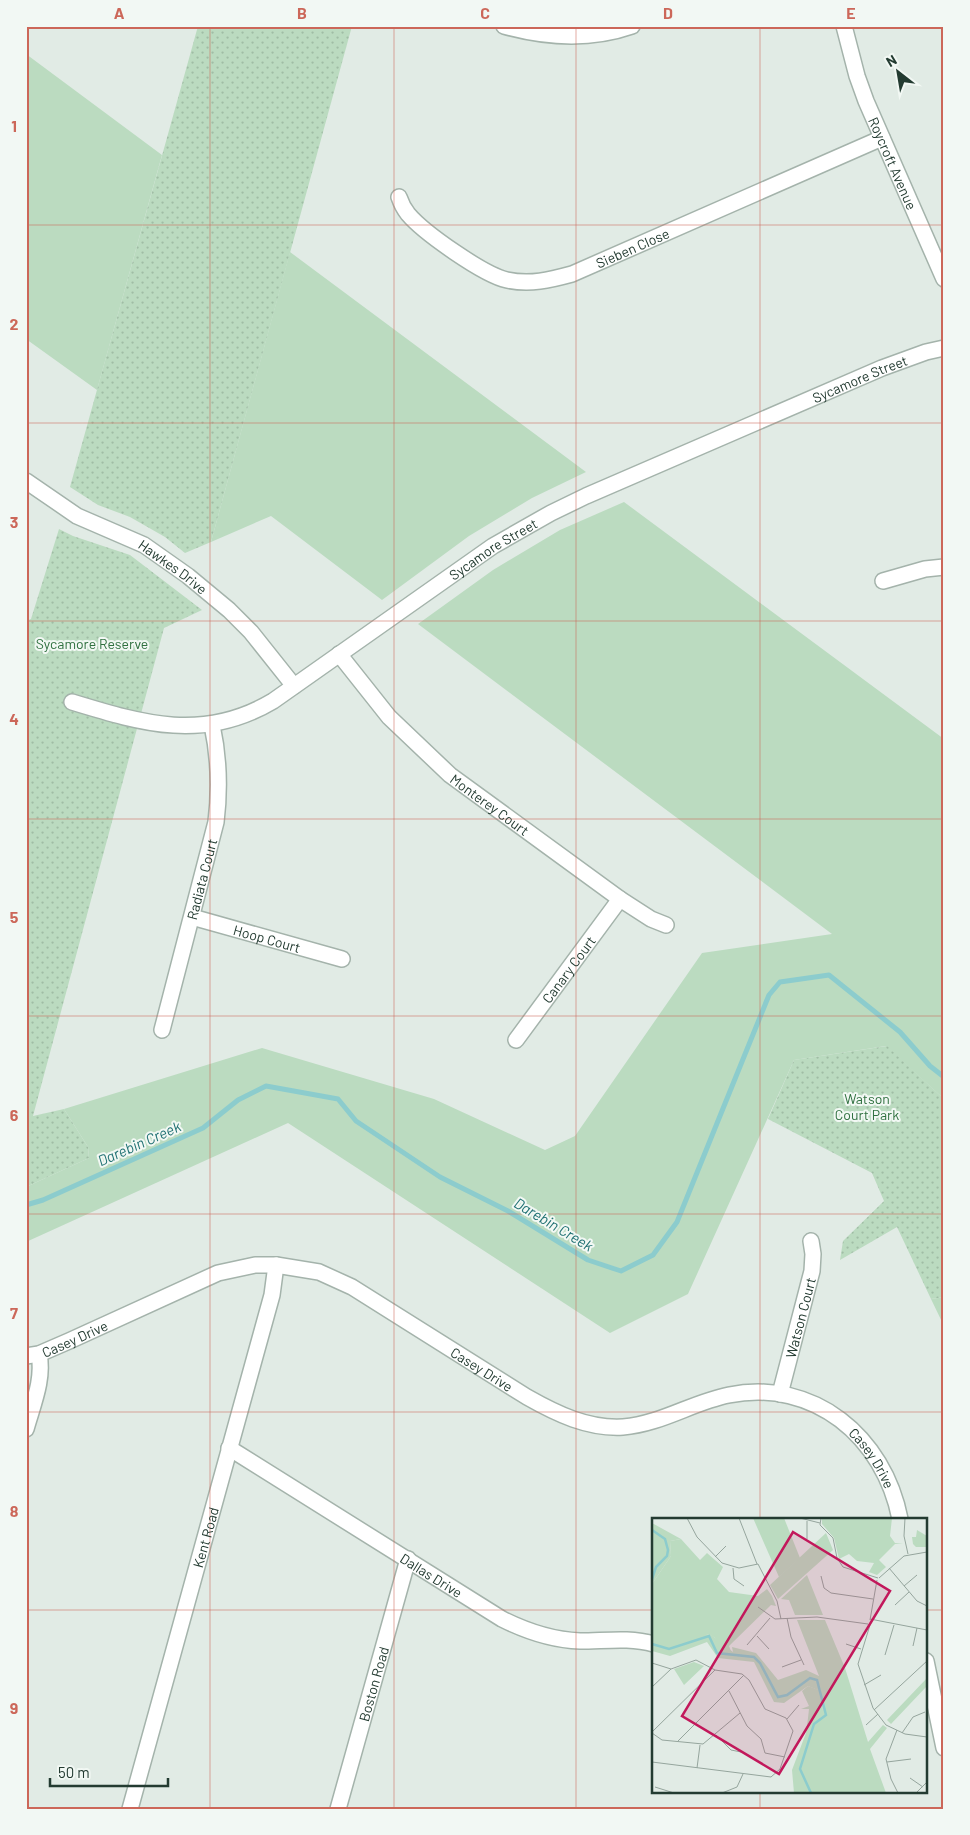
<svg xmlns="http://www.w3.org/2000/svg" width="970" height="1835" font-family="Barlow,sans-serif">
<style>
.grass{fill:#bbdbc0}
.park{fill:url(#park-dots)}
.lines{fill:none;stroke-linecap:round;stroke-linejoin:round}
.stream{stroke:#8ccccd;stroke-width:5}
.street-casing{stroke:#a4b3ab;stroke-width:18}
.street{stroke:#fff;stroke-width:15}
.grid{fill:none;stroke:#cc6759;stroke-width:1;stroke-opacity:0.55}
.labels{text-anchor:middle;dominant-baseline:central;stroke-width:4;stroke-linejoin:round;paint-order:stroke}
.street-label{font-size:14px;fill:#233b31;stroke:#f2f8f4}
.park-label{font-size:14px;fill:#2f703f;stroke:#f2f8f4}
.water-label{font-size:15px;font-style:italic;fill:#207173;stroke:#f2f8f4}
.inset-river{fill:none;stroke:#8ccccd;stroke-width:2.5}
.inset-road{fill:none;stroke:#95a59d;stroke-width:1}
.view{fill:#c2185b;fill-opacity:0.15;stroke:#c2185b;stroke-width:2.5}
.inset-edge{fill:none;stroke:#233b31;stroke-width:2.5}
.neatline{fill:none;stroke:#cc6759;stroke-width:2}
.grid-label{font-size:16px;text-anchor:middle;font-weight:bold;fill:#cc6759}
</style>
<defs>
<pattern id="park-dots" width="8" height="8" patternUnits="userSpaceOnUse" patternTransform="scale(1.25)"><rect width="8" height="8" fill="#bbdbc0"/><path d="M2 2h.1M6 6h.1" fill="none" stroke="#a0bda5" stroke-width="1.8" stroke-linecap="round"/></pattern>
</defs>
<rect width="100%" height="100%" fill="#e1ebe5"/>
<path class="grass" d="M26 54 162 155 97 390 26 339Z
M290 252 586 472 532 498 469 536 382 600 271 516 211 542Z
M624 502 944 739V1099L886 1046 794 1060 688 1294 610 1333 288 1123 26 1242V1187L89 1158 88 1147 64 1109 262 1048 434 1099 545 1150 575 1136 702 953 832 934 418 624 493 570 560 530Z
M944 1297V1326L931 1299Z"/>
<path class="park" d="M198 26H352L211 542 185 553 165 537 130 517 98 505 70 487Z
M59 529 73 536 130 555 202 610 164 628 33 1116 64 1109 88 1147 89 1158 26 1187V621L31 619Z
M887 1046 944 1099V1297L931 1299 897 1227 840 1260 843 1241 884 1201 872 1173 768 1119 794 1060Z"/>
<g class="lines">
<path class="stream" d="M26 1205 43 1200 203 1128 238 1100 266 1086 338 1099 356 1121 440 1177 508 1211 588 1260 621 1271 653 1255 677 1222 769 995 780 982 829 975 900 1032 930 1066 944 1077"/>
<defs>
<g id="street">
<path d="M504 26C547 38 589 41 632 26"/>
<path id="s1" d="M844 26 857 76 866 101 944 279"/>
<path id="s2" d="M399 197C401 203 404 209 408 214 424 233 484 275 507 280 530 285 550 280 572 274L882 138"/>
<path id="s3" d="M26 481 77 516 144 545 188 576 229 610 251 632 294 686"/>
<path d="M883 581 925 569 944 567"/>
<path id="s4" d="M339 654 389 717 450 775 620 899 651 919 666 925"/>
<path id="s5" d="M72 702C144 724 204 742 273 701L493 546 551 513 586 496 882 368 926 352 944 348"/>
<path id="s6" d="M192 917 342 959"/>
<path id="s7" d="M162 1030 216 822C220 789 219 757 212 725"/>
<path id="s8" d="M516 1040 620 899"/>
<path id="s9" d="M26 1356 39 1354 69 1341 218 1273 255 1265H276L319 1272 352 1287 527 1397C557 1414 588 1429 623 1427 661 1424 693 1402 729 1395 814 1378 884 1437 900 1519"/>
<path id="s10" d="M780 1394 812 1271 813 1254 811 1241"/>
<path d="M26 1429C33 1404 44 1379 39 1354"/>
<path id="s11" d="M229 1448 502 1619C528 1632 552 1640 580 1641 605 1641 629 1637 654 1644"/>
<path d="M926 1661 944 1748"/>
<path id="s12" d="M130 1809 272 1295 276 1265"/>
<path id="s13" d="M338 1809 408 1559"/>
</g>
</defs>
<use href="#street" class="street-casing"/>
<use href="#street" class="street"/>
</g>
<path class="grid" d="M210 26V1809M394 26V1809M576 26V1809M760 26V1519M26 225H944M26 423H944M26 621H944M26 819H944M26 1016H944M26 1214H944M26 1412H944M26 1610H654M926 1610H944M760 1791V1809"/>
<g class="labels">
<g class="street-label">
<text stroke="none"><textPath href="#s1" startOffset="146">Roycroft Avenue</textPath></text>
<text stroke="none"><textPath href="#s2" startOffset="271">Sieben Close</textPath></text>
<text stroke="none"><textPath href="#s5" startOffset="881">Sycamore Street</textPath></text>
<text stroke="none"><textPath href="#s5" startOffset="476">Sycamore Street</textPath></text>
<text stroke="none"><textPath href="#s3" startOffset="171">Hawkes Drive</textPath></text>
<text stroke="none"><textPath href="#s4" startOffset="214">Monterey Court</textPath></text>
<text stroke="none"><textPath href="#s7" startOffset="156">Radiata Court</textPath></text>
<text stroke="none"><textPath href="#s6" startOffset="78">Hoop Court</textPath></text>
<text stroke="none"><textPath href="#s8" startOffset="88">Canary Court</textPath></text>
<text stroke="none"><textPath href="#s10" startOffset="79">Watson Court</textPath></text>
<text stroke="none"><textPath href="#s9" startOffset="52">Casey Drive</textPath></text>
<text stroke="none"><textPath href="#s9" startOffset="502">Casey Drive</textPath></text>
<text stroke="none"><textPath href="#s9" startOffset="936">Casey Drive</textPath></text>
<text stroke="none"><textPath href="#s12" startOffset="282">Kent Road</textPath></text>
<text stroke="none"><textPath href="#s11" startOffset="239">Dallas Drive</textPath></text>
<text stroke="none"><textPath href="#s13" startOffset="130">Boston Road</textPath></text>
</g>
<g class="park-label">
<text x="92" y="643">Sycamore Reserve</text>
<text x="867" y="1098">Watson<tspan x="867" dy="16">Court Park</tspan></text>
</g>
<g class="water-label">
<text transform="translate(139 1143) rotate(-24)">Darebin Creek</text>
<text transform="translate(554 1224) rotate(31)">Darebin Creek</text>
</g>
</g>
<g transform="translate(652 1518)">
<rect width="275" height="275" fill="#e1ebe5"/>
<path d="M101 0H132L148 40 127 59ZM0 5 29 21 18 23 19 38 0 66ZM265 12 275 18V29H264L261 26 260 19H264ZM155 57 171 97H143L137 82 129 81ZM145 102H173L193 150 216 224 231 207 235 210 218 231 234 275H142L140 252 154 215 156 200 171 191 166 172 156 168 132 185 122 184 102 144 66 140 55 124 18 138 0 133V125L58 116 81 134 80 129 104 135 126 162 154 152 167 158ZM275 160V168L239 206 235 202Z" fill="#bbdbc0"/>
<path d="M170 0H240L238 18 243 25H251L243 26 227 42 234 49 225 57 217 54 222 45 205 43 197 36 187 41 182 20 170 6ZM0 14 7 18 13 37 0 54ZM174 15 181 32 126 81 118 67ZM29 21 48 42 55 35 71 49 65 61 77 74 106 78 115 71 120 78 124 88 119 87 77 128 80 136 67 134 63 120 57 116 14 130 0 125V66L19 38 18 23ZM42 144 52 148 32 167 22 151ZM156 168 167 172 171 191 159 201 156 200 157 191H149L157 188 150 173Z" fill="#bbdbc0"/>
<path class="inset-river" d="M0 12 13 21 16 32 15 38 4 49 0 61M0 126 17 131 57 118 65 135 102 139 108 145 126 179 135 177 158 160 165 162 174 197 162 206 148 251 159 275"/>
<path class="inset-road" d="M35 0 45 19 70 45 87 50 106 46 125 83 129 101M87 0 105 46M148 0 168 5M169 0 168 7 181 20 185 40 191 49 226 60M253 0 252 18 256 36M155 21V3M63 39 74 28M81 50 82 61 92 68M237 50 265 83 275 88M169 58 172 70 179 75 221 81M227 60 252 38 275 34M252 68 265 57M243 87 257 74M106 89 123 101 165 99 216 106M135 100 139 119 152 147M218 101 275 112M218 102 225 62M218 107 206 146 221 190 234 207 253 216 275 219M105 118 117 131M194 126 209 131M95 127 118 100M261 128 265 110M233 137 242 107M0 145 19 151 44 142 63 152 90 156 97 162 113 191 134 200 141 213 128 251 119 259 0 244M130 149 149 142M212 167 229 157M0 169 19 151M77 173 95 208 109 221 113 235 133 239M222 192 275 143M135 201 147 187M214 207 226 196M245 212 234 241 239 261 246 275M0 214 63 152M0 215 10 222 51 226 88 195M250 215 261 199 273 194M64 217 79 232 89 234M25 224 92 157M235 244 259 241M45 250 48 227M258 260 271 269M3 269 22 275M70 275 85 269 91 256M264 275 275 264"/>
<path class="view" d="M141 14 238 73 127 256 30 198Z"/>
<rect width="275" height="275" class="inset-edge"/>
</g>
<rect width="970" height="1835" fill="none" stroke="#f2f8f4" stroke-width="55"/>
<g transform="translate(898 72) rotate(329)" stroke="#f2f8f4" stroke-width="4" paint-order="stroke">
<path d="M0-4L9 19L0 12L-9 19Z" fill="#233b31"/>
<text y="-8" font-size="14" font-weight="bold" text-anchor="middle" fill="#233b31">N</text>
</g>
<path d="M50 1778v8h118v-8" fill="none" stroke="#233b31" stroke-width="2.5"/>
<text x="58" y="1778" font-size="15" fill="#233b31" stroke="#f2f8f4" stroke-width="4" paint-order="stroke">50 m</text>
<rect x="28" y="28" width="914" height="1780" class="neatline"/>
<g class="grid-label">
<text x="119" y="19">A</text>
<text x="302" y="19">B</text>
<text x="485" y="19">C</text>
<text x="668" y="19">D</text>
<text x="851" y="19">E</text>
<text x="14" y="132">1</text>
<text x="14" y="330">2</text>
<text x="14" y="528">3</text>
<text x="14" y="725">4</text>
<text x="14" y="923">5</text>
<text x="14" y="1121">6</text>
<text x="14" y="1319">7</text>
<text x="14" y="1517">8</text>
<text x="14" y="1714">9</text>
</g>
</svg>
